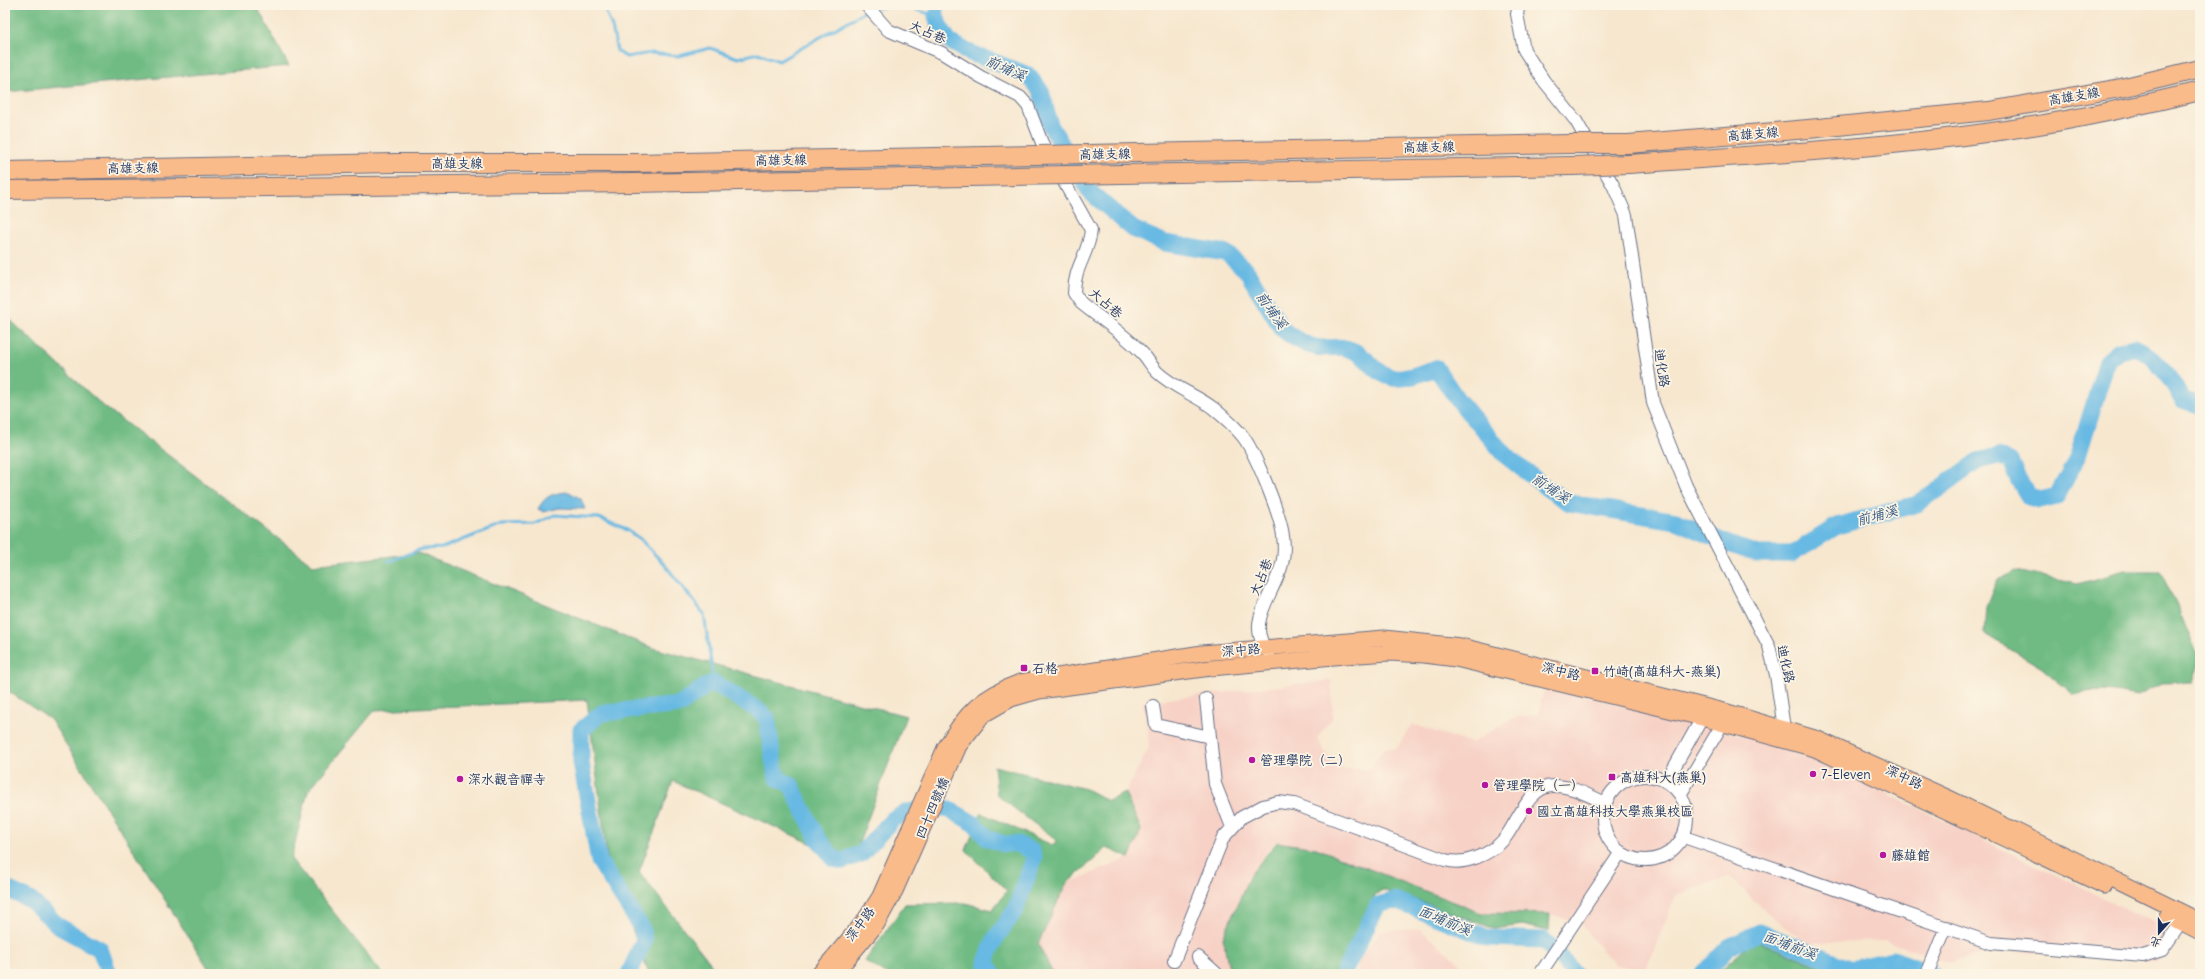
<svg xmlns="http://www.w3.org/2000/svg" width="2205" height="979" font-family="Delius,'LXGW WenKai TC',sans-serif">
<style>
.built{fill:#f7d1c6}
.forest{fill:#6fbb83;stroke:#457570}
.water{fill:#68b9e3;stroke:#4274a0}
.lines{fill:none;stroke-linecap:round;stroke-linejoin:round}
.stream{stroke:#68b9e3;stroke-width:3}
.river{stroke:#68b9e3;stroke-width:17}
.minor-casing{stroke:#686f86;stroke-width:14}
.major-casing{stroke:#686f86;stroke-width:17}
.highway-casing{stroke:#686f86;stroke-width:20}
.minor{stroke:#fff;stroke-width:12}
.major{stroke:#fabb8b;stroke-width:15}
.highway{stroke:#fabb8b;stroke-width:18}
.highway-bridge-casing{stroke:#686f86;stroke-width:20;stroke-linecap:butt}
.highway-bridge{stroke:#fabb8b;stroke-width:18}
.poi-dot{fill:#b5179e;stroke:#fcf5e5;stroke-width:1.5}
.labels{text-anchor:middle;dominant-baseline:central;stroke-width:3.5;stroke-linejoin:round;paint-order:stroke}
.street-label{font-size:13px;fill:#1b2f5e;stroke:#fcf5e5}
.poi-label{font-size:13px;fill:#1b2f5e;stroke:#fcf5e5;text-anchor:start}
.water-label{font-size:14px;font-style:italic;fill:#325886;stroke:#fcf5e5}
</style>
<rect width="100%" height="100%" fill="#fcf5e5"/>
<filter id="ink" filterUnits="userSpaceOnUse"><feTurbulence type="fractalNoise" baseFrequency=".025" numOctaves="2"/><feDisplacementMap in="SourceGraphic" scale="8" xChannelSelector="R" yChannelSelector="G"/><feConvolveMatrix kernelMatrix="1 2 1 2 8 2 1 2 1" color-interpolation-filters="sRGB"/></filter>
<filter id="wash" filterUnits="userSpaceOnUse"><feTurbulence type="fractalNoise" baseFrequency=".012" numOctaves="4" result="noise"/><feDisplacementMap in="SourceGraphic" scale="16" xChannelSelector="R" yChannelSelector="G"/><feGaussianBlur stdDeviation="0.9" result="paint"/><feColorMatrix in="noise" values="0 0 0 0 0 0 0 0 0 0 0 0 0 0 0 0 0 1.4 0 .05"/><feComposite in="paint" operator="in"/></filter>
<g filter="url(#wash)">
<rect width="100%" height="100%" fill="#f7e7cf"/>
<path class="built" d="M1331 680 1333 717 1317 738 1332 764 1346 769H1370L1383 749 1397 748 1412 724 1471 743 1513 718 1538 714 1545 686 1754 738 1835 768 2178 934 2156 962 1995 949 1950 963 1884 940 1806 943 1765 911 1730 877 1676 895 1646 969 1616 966 1581 925 1550 914 1481 913 1317 848 1275 841 1250 875 1223 938 1230 974H1053L1038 944 1066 884 1129 858 1141 830 1125 793 1149 747 1148 724 1142 702Z
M1420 929 1456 960 1468 974H1357L1359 959 1381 931Z"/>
<path class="forest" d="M5 5H256L289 66 5 92Z
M5 315 102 405 313 565 418 553 653 648 906 716 852 862 673 781 639 872 719 974H649L608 864 587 700 375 710 308 791 291 859 383 974H212L50 719 5 689Z
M2016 571 2077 584 2125 571H2160L2177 606 2199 659 2193 682 2162 683 2137 696C2113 691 2097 689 2073 694L2042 668 1984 633 1986 607 1997 580Z
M994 766 1086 789 1108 801 1125 793 1141 830 1129 858 1107 848 1066 884 1038 944 1053 974H886L865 961 905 904 965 903 992 910 1007 891 966 850 981 813 1052 845 1057 841 997 795Z
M1277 842 1316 848 1481 913 1550 914 1549 931 1522 925 1495 929 1422 902 1382 890 1375 895 1336 974H1230L1223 938 1250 875Z
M1755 940 1839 974H1716Z
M1890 967 1909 974H1858Z"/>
<path class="water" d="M569 492 581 499 585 509 559 508 544 512 538 509C546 495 553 493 569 492Z"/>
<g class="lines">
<path class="stream" d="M603 5 612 27 617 51 626 57 651 53 679 56 710 48 738 58 758 53 779 61 866 11
M874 9C899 4 912 8 936 16L945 5
M389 561 422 549 442 548 502 525 535 524 555 515 599 518 627 530 640 539 665 565 704 614 714 683"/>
<path class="river" d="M936 16 939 25 949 41 968 52 1028 75 1041 91 1050 125 1090 192 1133 229 1165 243 1226 253 1246 270 1282 329C1293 338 1309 348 1324 348 1337 348 1340 345 1354 351 1368 357 1376 375 1394 378 1407 380 1424 372 1436 368L1457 399 1506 456 1548 489 1570 503 1676 521 1731 545 1758 554H1792L1837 526 1917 504 1978 461 1998 456 2010 461 2018 479 2029 497 2040 500 2057 496 2078 456 2107 361 2119 351 2135 347C2159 359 2169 377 2183 400L2200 406
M5 888 30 900 60 927 100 949 109 974
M629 974 644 940 641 927 599 861 581 762V730L602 713 680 705 703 688 714 683 756 709 767 718 773 759 777 778 791 785 818 839 834 859 842 861 861 854 893 819 907 812 942 807 954 812 973 823 989 839 1004 844H1017L1032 851 1034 858 1022 892 1014 912 995 939 986 962 993 974
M1343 974 1378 905 1394 900 1488 938 1544 940 1575 974
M1703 974 1729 947 1760 932 1851 969 1893 959 1933 974"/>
</g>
</g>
<g filter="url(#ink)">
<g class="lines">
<defs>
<path id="minor" d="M866 5 888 30 942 53 981 77 1020 97 1028 106 1042 143 1091 230C1089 254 1074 266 1074 293L1081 303C1102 320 1126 335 1144 355 1149 361 1152 367 1157 372 1174 388 1196 395 1213 408 1224 417 1236 427 1244 438 1256 455 1281 516 1283 536 1285 550 1284 563 1278 575 1268 602 1246 626 1269 653
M1519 5 1517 14 1524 50 1544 81 1576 121 1613 185 1626 215 1653 403 1686 486 1769 646 1776 675 1784 728 1782 736
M1206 699 1215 784 1232 827
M1153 706 1156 725 1210 737
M1603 818a42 42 0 1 1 84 0a42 42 0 1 1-84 0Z
M1666 782 1702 718 1709 715
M1680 795 1723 723 1721 717
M1684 837 1991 943 2143 956 2162 950 2181 923
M1198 957 1217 974
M1174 961 1223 838 1242 817 1263 806 1278 802 1294 804 1445 860C1456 863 1465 862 1475 858 1487 854 1497 848 1505 838 1518 821 1529 786 1553 786 1571 785 1589 796 1606 803
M1540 974 1621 852
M1927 974 1946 927"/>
<path id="major" d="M2167 916 2200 933
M819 974 864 921 880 896 945 748C965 712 982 696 1020 682L1202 653 1384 638 1461 646 1724 711 1818 739 1949 798 2200 921
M835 974 877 924 895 891 959 746 983 715 1011 699 1039 691 1211 668 1345 656 1389 653 1424 655 1456 659 1702 718 1815 749 2104 886"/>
<path id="highway" d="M1628 144 1808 129 1989 111 2121 88 2200 69
M1292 150 1570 144
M1629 164C1752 155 1877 149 1999 131 2067 122 2134 107 2200 91
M5 171 394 163H635
M1293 171 1572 166
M5 190 632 183"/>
</defs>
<use href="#minor" class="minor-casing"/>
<use href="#major" class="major-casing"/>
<use href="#highway" class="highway-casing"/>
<use href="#minor" class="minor"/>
<use href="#major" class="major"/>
<use href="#highway" class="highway"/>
<defs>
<path id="highway-bridge" d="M1570 144H1628
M635 163 1292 150
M1572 166 1629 164
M632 183 1293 171"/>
</defs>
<use href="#highway-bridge" class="highway-bridge-casing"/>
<use href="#highway-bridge" class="highway-bridge"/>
</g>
</g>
<g class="poi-dot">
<rect x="1020" y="664" width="8" height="8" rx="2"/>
<rect x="1591" y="667" width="8" height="8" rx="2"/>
<circle cx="1252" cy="760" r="4"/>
<circle cx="1813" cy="774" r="4"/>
<rect x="1608" y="773" width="8" height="8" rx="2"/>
<circle cx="460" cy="779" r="4"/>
<circle cx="1485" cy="785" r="4"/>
<circle cx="1529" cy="811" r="4"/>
<circle cx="1883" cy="855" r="4"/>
</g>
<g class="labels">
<g class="street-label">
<text transform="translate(928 32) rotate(24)">大占巷</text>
<text transform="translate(2074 96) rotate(-10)">高雄支線</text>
<text transform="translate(1753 134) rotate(-5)">高雄支線</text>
<text transform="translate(1429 147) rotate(-1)">高雄支線</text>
<text transform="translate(1105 154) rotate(-1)">高雄支線</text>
<text transform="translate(781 160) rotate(-1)">高雄支線</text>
<text x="457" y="163">高雄支線</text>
<text transform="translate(133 168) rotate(-1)">高雄支線</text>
<text transform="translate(1106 303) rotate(40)">大占巷</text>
<text transform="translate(1662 368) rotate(81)">迪化路</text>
<text transform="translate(1261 577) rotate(-68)">大占巷</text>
<text transform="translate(1241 650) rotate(-5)">深中路</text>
<text transform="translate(1786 664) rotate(77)">迪化路</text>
<text transform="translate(1561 671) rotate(14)">深中路</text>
<text transform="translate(1904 777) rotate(25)">深中路</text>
<text transform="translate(932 808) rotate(-67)">四十四號橋</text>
<text transform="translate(860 924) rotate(-53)">深中路</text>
</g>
<g class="poi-label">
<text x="1032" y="668">石格</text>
<text x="1603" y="671">竹崎(高雄科大-燕巢)</text>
<text x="1260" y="760">管理學院（二）</text>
<text x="1821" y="774">7-Eleven</text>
<text x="1620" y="777">高雄科大(燕巢)</text>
<text x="468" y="779">深水觀音禪寺</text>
<text x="1493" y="785">管理學院（一）</text>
<text x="1537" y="811">國立高雄科技大學燕巢校區</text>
<text x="1891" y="855">藤雄館</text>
</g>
<g class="water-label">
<text transform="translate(1006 68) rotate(24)">前埔溪</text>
<text transform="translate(1272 310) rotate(55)">前埔溪</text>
<text transform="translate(1551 488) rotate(33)">前埔溪</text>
<text transform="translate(1877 515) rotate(-15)">前埔溪</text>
<text transform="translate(1445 920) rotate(22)">面埔前溪</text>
<text transform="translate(1790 945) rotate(20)">面埔前溪</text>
</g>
</g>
<rect width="2205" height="979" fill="none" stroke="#fcf5e5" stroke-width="20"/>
<g transform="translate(2159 933) rotate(201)" stroke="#fcf5e5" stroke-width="3" paint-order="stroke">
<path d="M0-3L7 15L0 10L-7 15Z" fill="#1b2f5e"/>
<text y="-6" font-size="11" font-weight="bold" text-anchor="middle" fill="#1b2f5e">北</text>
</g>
</svg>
